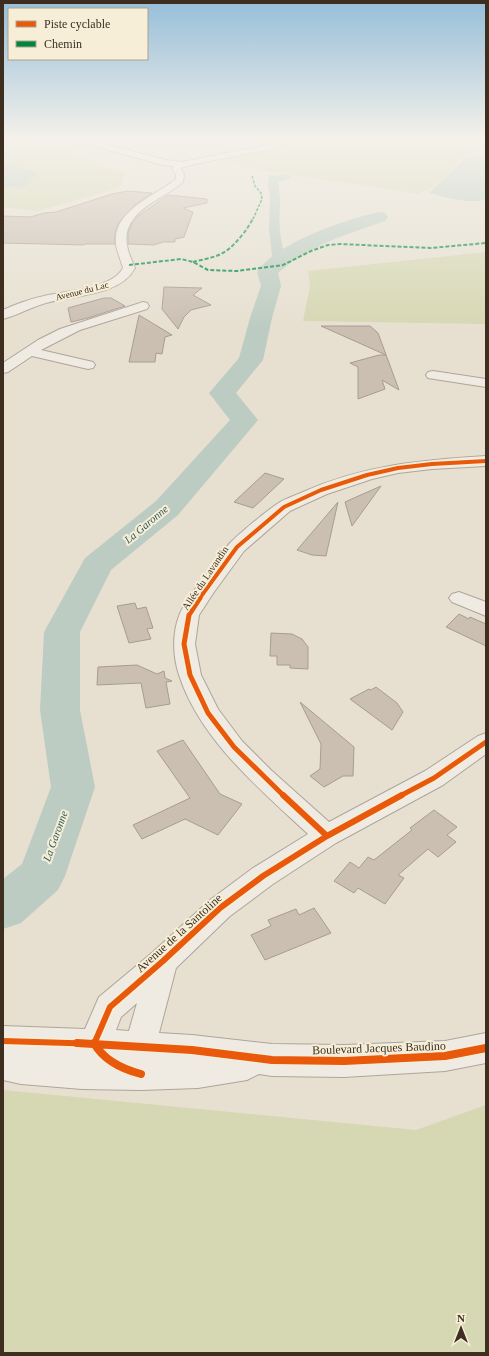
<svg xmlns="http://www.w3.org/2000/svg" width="489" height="1356" font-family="'Times New Roman',serif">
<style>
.green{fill:#d6d7b3}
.water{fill:#bcccc2}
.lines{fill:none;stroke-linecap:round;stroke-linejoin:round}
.canal{fill:#bcccc2;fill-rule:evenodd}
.river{fill:#bcccc2;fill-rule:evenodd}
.building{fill:#cbbfb2;stroke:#a89c90}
.minor-casing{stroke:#ada599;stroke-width:2}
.minor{fill:#efebe3;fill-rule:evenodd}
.quiet-far1{stroke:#00873e;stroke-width:1.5;stroke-dasharray:3 1.5;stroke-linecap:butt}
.quiet{stroke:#00873e;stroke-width:2;stroke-dasharray:4 2;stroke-linecap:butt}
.cycleway-far3-casing{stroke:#f7eed8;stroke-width:6}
.cycleway-far2-casing{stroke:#f7eed8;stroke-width:8}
.cycleway-far1-casing{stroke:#f7eed8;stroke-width:9}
.cycleway-casing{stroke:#f7eed8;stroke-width:10}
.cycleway-far3{stroke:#e8590c;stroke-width:4}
.cycleway-far2{stroke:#e8590c;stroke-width:5}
.cycleway-far1{stroke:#e8590c;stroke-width:6}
.cycleway{stroke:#e8590c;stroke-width:8}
.labels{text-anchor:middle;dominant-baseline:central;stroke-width:4;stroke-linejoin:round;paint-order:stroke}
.far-street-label{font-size:9px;fill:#3d2e20;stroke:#f7eed8}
.street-label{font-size:10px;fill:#3d2e20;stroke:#f7eed8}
.water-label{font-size:11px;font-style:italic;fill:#2f5d5a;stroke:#f7eed8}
.near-street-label{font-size:12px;fill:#3d2e20;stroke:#f7eed8}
</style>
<rect width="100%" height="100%" fill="#e7e0d1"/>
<path class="green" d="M3 140 84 146 72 154 109 169 127 173 119 188 38 211 3 207Z
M298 140H486V152L464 156 447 175 432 188 418 194 383 188 264 171 237 165 225 159 270 149Z
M486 252V324L303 321 310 286 308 271Z
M3 1090 416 1130 486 1105V1353H3Z"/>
<path class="water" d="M486 154V199C471 205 444 197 429 193L467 157Z
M3 164 14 165 35 172 37 175 25 183H34L23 186 21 188 3 186Z
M269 175 288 177 278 183C279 207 279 231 282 255H272L269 229 272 205 268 186Z"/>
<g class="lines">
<path class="canal" d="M287 174 292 177 290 179 278 182 280 199 279 228 285 260 283 262H275L273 260 269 228 270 199 268 181 273 176Z"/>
<path class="river" d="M379 212 385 213 388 217 385 221C347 234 308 246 278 273L281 286 272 318 263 360 236 393 258 420 178 515 111 570 80 632V710L95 787 65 876 58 890 21 923 3 929V879L22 864 51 787 40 710 44 632 85 558 156 501 230 420 209 393 239 358 250 318 261 286 257 272C277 242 345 220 379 212Z"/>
</g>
<path class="building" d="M127 191 152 193 136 204 120 221 115 232V244H85L84 245 3 243V216L30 217 44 213 56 212 112 194Z
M168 195 207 199V203L183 208 193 212 184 237 175 239V242H163L154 245 128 244V233L132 224 138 216Z
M164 287 202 288 193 295 211 305 191 310 184 317 178 329 162 309Z
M104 298H111L125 306 88 318 71 322 68 308Z
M139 315 172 335 165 337 162 354 156 353 155 362H129Z
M321 326H370L378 333 399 390 382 380 385 389 358 399V367L350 363 379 355H386Z
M265 473 284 479 253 508 234 502Z
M381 486 352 526 345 502Z
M338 502 326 556 312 555 297 550Z
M135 603 137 609 146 607 153 628 147 629 151 639 129 643 117 606Z
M459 614 469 619 470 617 486 624V646L446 627Z
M271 633 292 634 302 639 308 647V669L290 668V665H277V656H270Z
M137 665 157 674 164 671 165 678 172 681 166 682 170 704 146 708 141 683 97 685 98 667Z
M376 687 397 703 403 712 392 730 350 699 369 689 371 690Z
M300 702 354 747 353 776H343L324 787 310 776 320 769 321 744Z
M183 740 220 794 242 804 218 835 185 819 142 839 133 825 190 798 157 751Z
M434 810 457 827 447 835 456 842 438 857 428 849 398 875 404 878 385 904 358 888 354 893 334 881 350 862 359 868 368 857 374 860 412 830 410 828Z
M314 908 331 933 265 960 251 935 271 926 268 920 296 909 299 915Z"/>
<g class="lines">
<defs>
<path id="minor" d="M77 140H89L166 160 182 162 268 145 281 140H291L273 149 209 161 183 167 181 169 184 174 183 182C164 199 121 211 127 245 128 253 132 260 135 268 120 296 74 295 46 303 31 307 18 315 3 319V310C16 304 30 299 44 296 65 291 112 289 123 268 121 260 117 253 116 244 112 211 155 196 176 179V174L172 169 174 166 163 165 78 142Z
M143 302 147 303 149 306 147 309 80 330 41 350 93 362 95 365 93 368 88 369 32 356 8 372 3 373V363L38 340 60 329Z
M433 371 486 379V387L428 378 426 375 428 372Z
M486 456V466L432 469 398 473 372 479 327 494 290 511 244 551 214 592 199 615 195 644 201 675 218 709 242 741 272 771 329 822 425 771 478 736 486 733V754L443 785 336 843 273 884 230 916 176 968 159 1033 192 1035 272 1044 344 1045 445 1041 486 1033V1063L445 1071 344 1077 272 1076 259 1074 247 1080 198 1088 141 1090 82 1089 21 1084 3 1080V1026L85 1029 99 997 153 952 210 900 253 868 308 834C260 789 200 740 179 675 173 657 172 634 179 616 183 604 196 588 203 579 212 567 220 554 230 543 241 532 264 513 277 504 284 499 294 496 303 492 363 465 421 460 486 456ZM137 1003 129 1031 116 1030 121 1017Z
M459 592 486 602V616L452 602 449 598 452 594Z"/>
</defs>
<use href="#minor" class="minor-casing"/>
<use href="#minor" class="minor"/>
<path class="quiet-far1" d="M252 176 255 186 261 193 262 199 253 219"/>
<path class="quiet" d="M193 262C204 259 216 258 226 251 235 245 249 228 253 218
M129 265 181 259 193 262 208 270 237 271 283 265 311 251 328 245 340 244 431 248 486 243"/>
<defs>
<path id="cycleway-far3" d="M199 599 237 547 284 507 321 490 367 475 398 468 432 464 486 461"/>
<path id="cycleway-far2" d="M200 598 189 615 184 644 190 675 208 713 234 747 284 796
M400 796 434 778 486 742"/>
<path id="cycleway-far1" d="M283 795 327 836
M3 1041 101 1044
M94 1044 110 1007 163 961 220 908 263 876 327 836 402 795"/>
<path id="cycleway" d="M77 1043 192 1050 272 1060 344 1061 445 1056 486 1048
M94 1043C104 1061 122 1069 141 1074"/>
</defs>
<use href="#cycleway-far3" class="cycleway-far3-casing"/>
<use href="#cycleway-far2" class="cycleway-far2-casing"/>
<use href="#cycleway-far1" class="cycleway-far1-casing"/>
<use href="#cycleway" class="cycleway-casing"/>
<use href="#cycleway-far3" class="cycleway-far3"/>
<use href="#cycleway-far2" class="cycleway-far2"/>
<use href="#cycleway-far1" class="cycleway-far1"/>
<use href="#cycleway" class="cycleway"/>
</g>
<linearGradient id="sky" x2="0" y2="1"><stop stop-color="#96bed9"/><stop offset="0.42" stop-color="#f4f1ea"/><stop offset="1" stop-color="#f4f1ea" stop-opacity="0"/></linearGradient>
<rect width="489" height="330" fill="url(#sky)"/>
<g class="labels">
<g class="far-street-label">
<text transform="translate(82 291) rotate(-14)">Avenue du Lac</text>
</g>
<g class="street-label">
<text transform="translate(205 578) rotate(-56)">Allée du Lavandin</text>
</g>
<g class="water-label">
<text transform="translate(146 524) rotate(-40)">La Garonne</text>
<text transform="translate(55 836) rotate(-70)">La Garonne</text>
</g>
<g class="near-street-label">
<text transform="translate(179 933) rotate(-42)">Avenue de la Santoline</text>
<text transform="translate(379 1048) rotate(-2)">Boulevard Jacques Baudino</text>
</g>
</g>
<rect width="489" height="1356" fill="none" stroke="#3d2e20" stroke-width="8"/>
<rect x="8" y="8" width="140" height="52" fill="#f7eed8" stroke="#ada18e"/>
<rect x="16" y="21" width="20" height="6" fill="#e8590c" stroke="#ada18e"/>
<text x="44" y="28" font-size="12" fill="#3d2e20">Piste cyclable</text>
<rect x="16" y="41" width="20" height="6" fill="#00873e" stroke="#ada18e"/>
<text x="44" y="48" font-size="12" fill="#3d2e20">Chemin</text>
<g transform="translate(461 1328)" stroke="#f7eed8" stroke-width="3" paint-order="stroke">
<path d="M0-3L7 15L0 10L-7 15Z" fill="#3d2e20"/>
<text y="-6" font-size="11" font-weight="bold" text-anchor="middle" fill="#3d2e20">N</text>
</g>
</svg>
